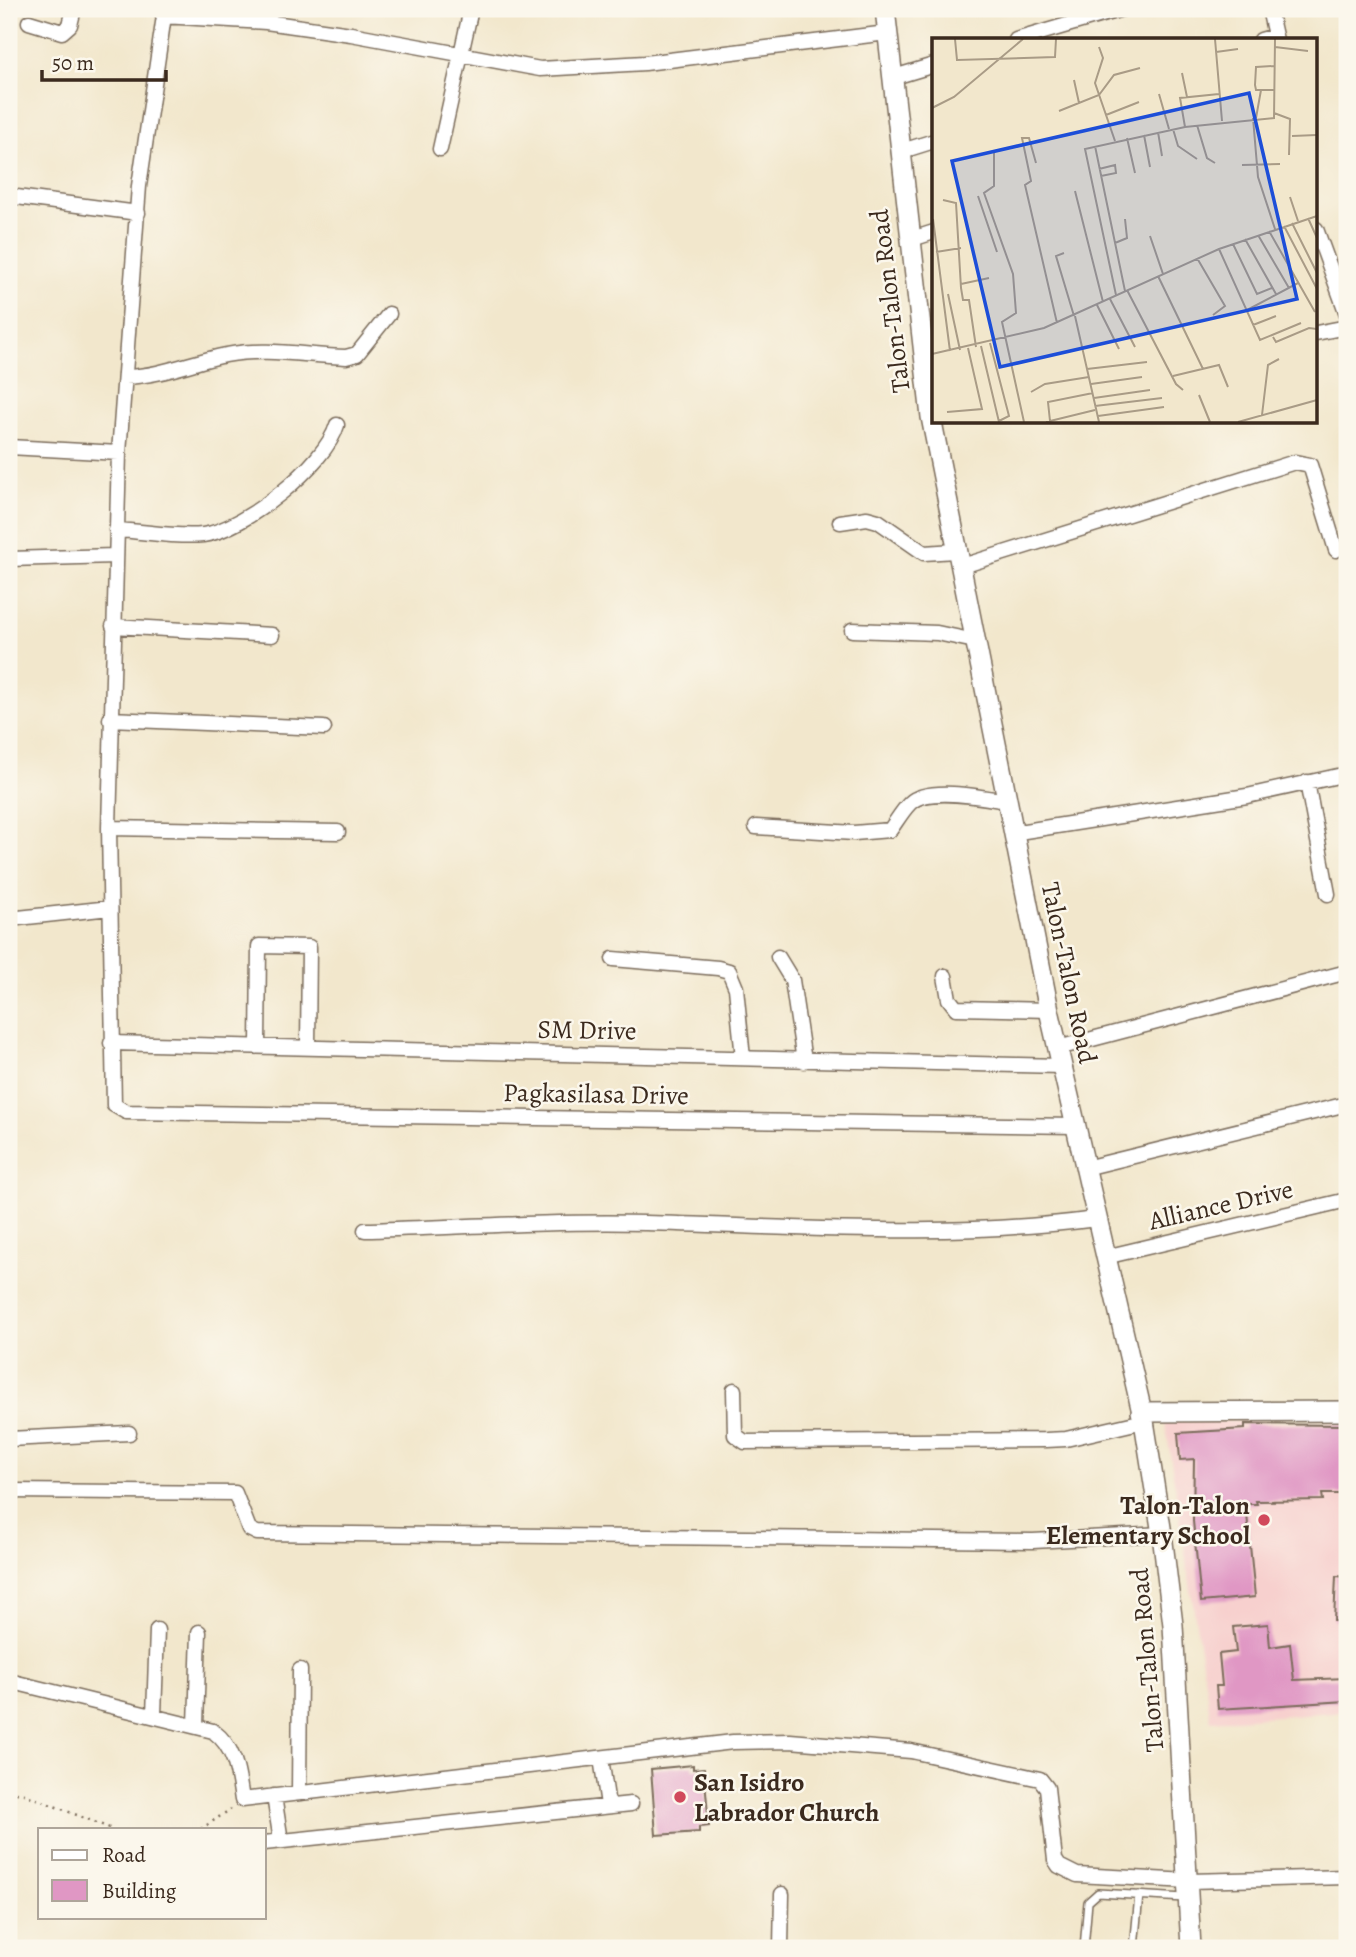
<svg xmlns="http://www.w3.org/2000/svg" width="1356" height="1957" font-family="Alegreya,serif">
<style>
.built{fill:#f7d0ce}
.building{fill:#e097c4}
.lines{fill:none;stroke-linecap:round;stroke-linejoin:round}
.lane-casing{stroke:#7b6c5b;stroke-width:10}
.street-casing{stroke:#7b6c5b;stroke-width:17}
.secondary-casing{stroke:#7b6c5b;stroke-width:22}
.path{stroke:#7b6c5b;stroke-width:2.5;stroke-dasharray:2 5;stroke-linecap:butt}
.lane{stroke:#fff;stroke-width:7}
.street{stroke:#fff;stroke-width:14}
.secondary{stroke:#fff;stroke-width:19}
.poi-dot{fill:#d1495b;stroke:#fbf7ec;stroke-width:2.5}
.labels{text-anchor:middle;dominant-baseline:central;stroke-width:5;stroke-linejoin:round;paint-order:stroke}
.street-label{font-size:26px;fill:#3b2a1e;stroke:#fbf7ec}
.poi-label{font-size:26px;font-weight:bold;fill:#3b2a1e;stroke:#fbf7ec;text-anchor:end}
.inset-road{fill:none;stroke:#a99b86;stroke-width:2}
.view{fill:#1d4ed8;fill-opacity:0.15;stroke:#1d4ed8;stroke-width:3.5}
.inset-edge{fill:none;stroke:#3b2a1e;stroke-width:3.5}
</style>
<rect width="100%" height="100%" fill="#fbf7ec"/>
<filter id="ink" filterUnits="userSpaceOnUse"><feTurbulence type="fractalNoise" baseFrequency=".0143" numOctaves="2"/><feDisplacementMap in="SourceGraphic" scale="14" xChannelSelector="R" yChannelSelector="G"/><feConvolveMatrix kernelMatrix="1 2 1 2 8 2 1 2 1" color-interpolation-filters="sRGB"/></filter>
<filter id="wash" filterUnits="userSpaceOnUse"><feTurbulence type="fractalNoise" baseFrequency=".00686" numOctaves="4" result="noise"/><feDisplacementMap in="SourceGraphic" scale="28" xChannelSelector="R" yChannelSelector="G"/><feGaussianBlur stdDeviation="1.57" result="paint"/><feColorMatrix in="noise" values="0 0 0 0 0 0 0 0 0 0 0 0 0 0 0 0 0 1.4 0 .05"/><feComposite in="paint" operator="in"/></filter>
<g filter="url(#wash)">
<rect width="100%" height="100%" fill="#f2e7cc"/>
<path class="built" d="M1165 1421 1347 1422V1711L1211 1721Z"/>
<g id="blocks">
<path class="building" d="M1245 1424 1347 1425V1494H1322L1323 1500 1256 1501 1257 1504H1246L1255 1597 1201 1602 1193 1521 1194 1459 1180 1460 1178 1433 1245 1429Z
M1336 1576 1347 1577V1621H1334Z
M1268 1624 1270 1647 1290 1644 1294 1680 1347 1678V1701L1218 1709 1216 1686H1222L1219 1654 1236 1652 1233 1627Z
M693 1765V1769L704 1768 709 1826 699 1827V1832L656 1835 651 1769Z"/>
</g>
</g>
<g filter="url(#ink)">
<use href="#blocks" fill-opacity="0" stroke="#7b6c5b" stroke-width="2"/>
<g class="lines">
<defs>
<path id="lane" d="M1084 1948 1088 1902 1098 1893 1185 1898
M1134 1948 1139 1895"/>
<path id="street" d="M165 9 139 186 119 453 109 828 114 1105 126 1112 1075 1126
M1269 9 1276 40
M163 16 266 22 351 34 540 69 645 63 887 33
M29 22 62 32 70 25 74 9
M1016 40 1122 9
M1261 40 1275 36
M891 78 934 65
M440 149 471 9
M899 152 934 141
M9 196 138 213
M1316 229 1347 314
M909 240 934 232
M1316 333 1347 327
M125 377C161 376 191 362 226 355 266 347 306 356 346 357L357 354 389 314
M9 447 119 453
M840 522 867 518 878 521 924 553 955 551
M116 530C144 531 175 538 203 535 244 530 326 464 337 425
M9 559 115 556
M959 567 1295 462 1310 465 1336 550
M113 626 272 635
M852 630 937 633 975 641
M110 719 324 728
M1307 782 1328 894
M756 827 854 833 890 830C896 822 902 811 910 803 927 786 983 797 1006 801
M109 828 338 832
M1012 833 1247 796 1347 774
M9 919 110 908
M778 957 792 980 804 1061
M613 959 718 968 729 971 736 988 743 1058
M945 976 949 999 956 1008 1049 1010
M111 1043 1061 1066
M258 1046 259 946 309 947 308 1048
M1058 1048 1347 972
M1085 1168 1347 1104
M365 1230C458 1227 553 1221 646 1223 797 1227 946 1239 1096 1219
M1105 1257 1347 1200
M734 1390 735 1435 745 1442 1046 1440 1066 1439 1144 1421
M9 1439 129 1433
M9 1491 235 1493 249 1529 257 1533 1033 1541 1162 1534
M9 1681 213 1731C236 1748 238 1774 242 1800L733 1742 790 1741 911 1751 1040 1779 1047 1788 1055 1860 1059 1866 1077 1875 1189 1881 1347 1877
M154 1715 157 1630
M196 1725 199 1632
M601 1758 608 1805
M299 1793 300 1670
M274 1796 281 1841
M264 1843 631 1804
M781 1948 782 1894"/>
<path id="secondary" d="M885 9 931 417 1049 1010 1144 1421 1162 1534 1173 1625 1191 1948
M1141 1412 1347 1411"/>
</defs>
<use href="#lane" class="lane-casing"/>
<use href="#street" class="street-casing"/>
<use href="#secondary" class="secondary-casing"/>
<path class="path" d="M9 1792 24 1794 112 1829
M201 1829 231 1809"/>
<use href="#lane" class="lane"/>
<use href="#street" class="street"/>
<use href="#secondary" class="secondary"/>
</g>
</g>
<g class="poi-dot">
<circle cx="1264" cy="1520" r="7"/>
<circle cx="680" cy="1797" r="7"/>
</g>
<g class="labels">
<g class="street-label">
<text transform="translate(890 301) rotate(-97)">Talon-Talon Road</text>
<text transform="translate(1069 973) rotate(78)">Talon-Talon Road</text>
<text transform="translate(587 1030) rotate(1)">SM Drive</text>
<text transform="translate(596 1094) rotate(1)">Pagkasilasa Drive</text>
<text transform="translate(1221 1205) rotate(-13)">Alliance Drive</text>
<text transform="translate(1147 1660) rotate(-95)">Talon-Talon Road</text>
</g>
<g class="poi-label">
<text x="1250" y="1505">Talon-Talon<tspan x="1250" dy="30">Elementary School</tspan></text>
<text x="694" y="1782" text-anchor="start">San Isidro<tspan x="694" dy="30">Labrador Church</tspan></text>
</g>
</g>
<g transform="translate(932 38)">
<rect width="385" height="385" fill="#f2e7cc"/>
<path class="inset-road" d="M23 1 25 22 123 19 124 1M283 1 290 83M167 9 171 20 163 45 183 103M343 9 376 13M284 14 306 11M250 35 255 59M142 42 147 65M342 52H324L323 47 324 29 342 28M227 56 237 91M0 70 22 59 91 1M127 73 167 57 182 37 208 30M342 75 358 81 357 117M174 77 207 64M321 80 326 139 343 191M324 80 329 52M265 87 275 120 283 125M253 89 248 60 287 56M241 91 246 108 265 121M226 94 230 118M212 97 218 129M360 98 385 97M195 100 203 135M163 108 193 253M62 112V148L52 155 81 236 84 275 70 284 92 384M104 125 97 100H90L99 143 93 147 125 285M310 127 348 126M167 131 183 127 184 135 169 138M143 153 171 264M46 158 65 214M358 159 366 183M11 162 24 165 29 250 31 262H37L44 309M376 180 385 200M1 181 18 313M360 185 385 235M352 188 385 251M337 193 383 274M326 197 357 250M218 198 231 236M313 201 344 256M183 205 195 200 193 181M301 206 325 256 340 250M287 211 328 302 369 285M4 214 29 210M132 215 124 218 142 278M265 220 293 268 281 277M226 238 271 331M29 246 57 240M195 252 244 346 251 352M16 256 28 312M184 257 153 111 253 89 342 80 343 1M178 261 203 309M165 267 187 311M315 272 366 245M143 278 167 384M321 287 344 278M341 299 344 304 377 290 385 291M58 305 77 378 67 383M49 308 67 384M0 316 112 290 287 211 385 178M155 331 215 324M241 338 287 327 296 349M159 346 210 339M99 354 113 346 157 339M267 357 278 384M162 360 218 352M163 368 230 360M15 374 50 371 36 310M330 377 336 327 347 321M166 378 232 369M118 383 116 364 161 355M114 384 163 372M306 384 385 362"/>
<path class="view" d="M317 55 365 261 68 329 20 123Z"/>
<rect width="385" height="385" class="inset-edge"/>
</g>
<rect width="1356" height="1957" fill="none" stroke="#fbf7ec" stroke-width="35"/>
<rect x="38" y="1828" width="228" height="91" fill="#fbf7ec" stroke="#aea59a" stroke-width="2"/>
<rect x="52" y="1850" width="35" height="10" fill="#ffffff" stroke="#aea59a" stroke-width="2"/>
<text x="102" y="1862" font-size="21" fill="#3b2a1e">Road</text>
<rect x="52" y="1880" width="35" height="21" fill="#e097c4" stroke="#aea59a" stroke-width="2"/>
<text x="102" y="1898" font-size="21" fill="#3b2a1e">Building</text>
<path d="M42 70v10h124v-10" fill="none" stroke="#3b2a1e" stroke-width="3.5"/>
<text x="52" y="70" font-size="21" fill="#3b2a1e" stroke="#fbf7ec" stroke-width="5" paint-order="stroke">50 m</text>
</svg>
